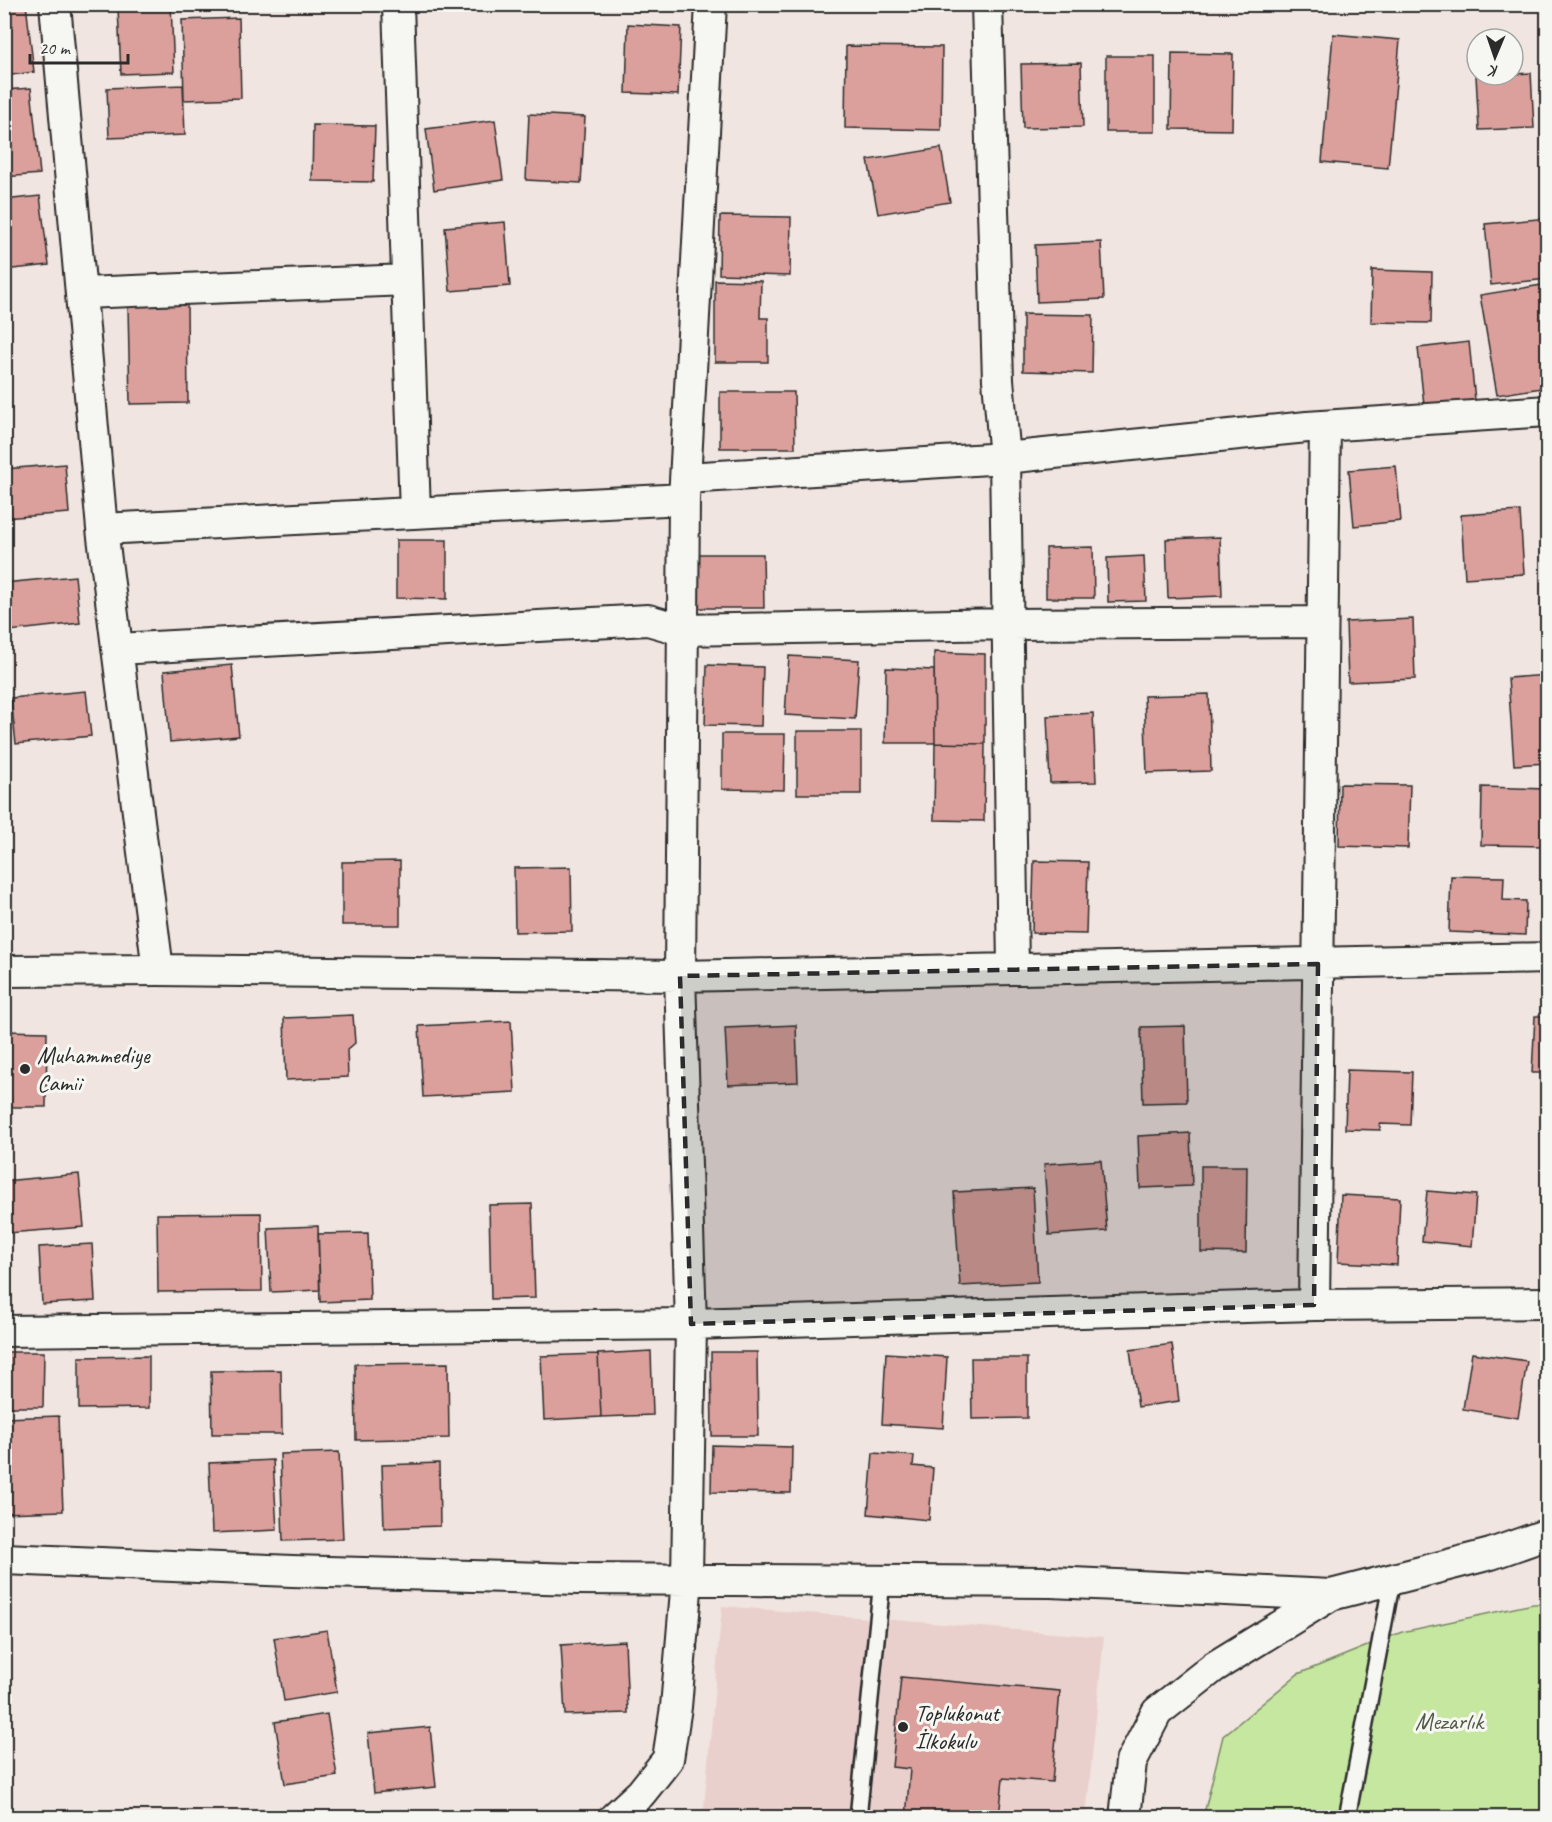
<svg xmlns="http://www.w3.org/2000/svg" width="1552" height="1822" font-family="Caveat,sans-serif">
<style>
.built{fill:#ead0cc}
.green{fill:#c6e79f;stroke:#788965;stroke-width:1.5}
.building{fill:#dba09c;stroke:#2b2b2b;stroke-width:1.5}
.lines{fill:none;stroke-linecap:round;stroke-linejoin:round}
.service-casing{stroke:#2b2b2b;stroke-width:20}
.minor-casing{stroke:#2b2b2b;stroke-width:34}
.service{stroke:#f6f6f2;stroke-width:15}
.minor{stroke:#f6f6f2;stroke-width:30}
.marked{fill:#2b2b2b;fill-opacity:0.2;stroke:#2b2b2b;stroke-width:4.5;stroke-dasharray:12 8;stroke-linejoin:round}
.poi-dot{fill:#2b2b2b;stroke:#f6f6f2;stroke-width:2}
.labels{text-anchor:middle;dominant-baseline:central;stroke-width:6;stroke-linejoin:round;paint-order:stroke}
.poi-label{font-size:24px;fill:#2b2b2b;stroke:#f6f6f2;text-anchor:start}
.park-label{font-size:24px;fill:#525a48;stroke:#f6f6f2}
</style>
<rect width="100%" height="100%" fill="#f1e5e1"/>
<filter id="ink" filterUnits="userSpaceOnUse"><feTurbulence type="fractalNoise" baseFrequency=".0167" numOctaves="2"/><feDisplacementMap in="SourceGraphic" scale="12" xChannelSelector="R" yChannelSelector="G"/><feConvolveMatrix kernelMatrix="1 2 1 2 8 2 1 2 1" color-interpolation-filters="sRGB"/></filter>
<g filter="url(#ink)">
<path class="built" d="M722 1606 1104 1637 1086 1817 703 1818Z"/>
<path class="green" d="M1533 1604H1547V1817L1203 1818 1223 1736 1298 1674 1402 1632Z"/>
<path class="building" d="M4 4H26L34 72 4 76Z
M171 5 174 72 121 74 118 8Z
M239 18 241 98 184 100 182 20Z
M628 24 681 27 678 95 626 93Z
M1333 34 1400 40 1388 168 1322 162Z
M846 46 942 47 941 130 845 128Z
M1172 53 1233 54 1232 130 1171 129Z
M1106 56H1155V132H1106Z
M1081 63 1083 127 1023 128 1021 64Z
M1531 73 1534 128 1479 130 1476 76Z
M183 85 185 135 109 138 107 88Z
M31 88 40 174 4 177V90Z
M529 114 585 117 581 183 526 180Z
M495 120 503 180 434 190 426 129Z
M313 125 375 126 373 182 312 181Z
M941 148 950 202 878 214 868 160Z
M40 196 49 265 4 270V200Z
M720 216 791 217 790 276 719 274Z
M1548 218V279L1491 285 1485 224Z
M505 222 510 286 450 291 445 227Z
M1101 242 1104 299 1037 302 1035 245Z
M1372 270 1432 272 1431 323 1371 322Z
M715 280 761 281 760 318H768V362H715Z
M1548 284V387L1497 395 1480 295Z
M187 305 188 403 130 404 128 306Z
M1023 314 1093 315 1092 373 1023 371Z
M1469 342 1475 400 1424 405 1418 348Z
M720 392H794L795 448H720Z
M65 464 69 513 4 518V469Z
M1396 466 1401 521 1354 526 1349 470Z
M1520 511 1524 574 1465 578 1461 515Z
M1220 537 1222 596 1168 598 1166 539Z
M396 540H447V599L396 598Z
M1093 547 1094 598H1046V548Z
M698 554H763L764 608H698Z
M1144 556 1146 601 1108 602 1107 558Z
M75 576 80 623 9 631 4 583Z
M1413 619 1415 679 1348 682 1346 622Z
M934 652 985 654V744L935 743Z
M789 656 859 660 855 719 785 715Z
M232 665 239 736 170 742 164 671Z
M707 665 763 667 761 726 705 725Z
M886 668 934 670 935 743H885Z
M1548 675V763L1514 765 1508 678Z
M86 691 91 736 16 744 11 698Z
M1209 694 1211 771 1147 773 1144 696Z
M1093 713 1096 782 1050 783 1047 716Z
M797 731H861V794H797Z
M722 734H785L784 790 722 789Z
M935 743 985 744 984 821 934 820Z
M1340 784 1410 785 1408 848 1339 846Z
M1482 787 1545 789 1544 846 1481 845Z
M400 861V925H342V862Z
M1034 861 1088 862 1086 934 1032 933Z
M571 867 572 931 515 932 514 868Z
M1451 876 1504 877 1503 900 1526 901 1525 935 1449 932Z
M353 1015 355 1043 347 1050 348 1077 286 1080 284 1018Z
M1535 1016H1548V1073H1532Z
M511 1021 515 1092 423 1097 419 1026Z
M796 1025 798 1082 728 1085 725 1028Z
M1185 1026 1187 1102 1143 1103 1141 1027Z
M4 1031 47 1032 46 1107H4Z
M1347 1070 1412 1072 1410 1125 1380 1124V1130L1345 1129Z
M1190 1133 1192 1186 1140 1188 1138 1136Z
M1101 1160 1107 1231 1049 1235 1044 1164Z
M1201 1166H1247L1246 1253 1201 1252Z
M79 1174 84 1227 8 1233 4 1181Z
M1033 1188 1038 1282 960 1286 954 1192Z
M1427 1191 1476 1195 1472 1246 1422 1241Z
M1341 1195 1400 1198 1397 1265 1338 1262Z
M532 1204 535 1298 491 1299 489 1205Z
M261 1213 262 1291 158 1292 157 1214Z
M318 1226 320 1290 271 1292 268 1228Z
M368 1233 370 1300 320 1302 318 1234Z
M92 1244 95 1301 42 1304 39 1247Z
M1172 1344 1179 1401 1138 1407 1130 1350Z
M651 1351 653 1415 601 1417 598 1354Z
M4 1352H44L43 1407H4Z
M711 1352H757L758 1436H712Z
M886 1353 947 1357 943 1428 882 1424Z
M1472 1353 1527 1361 1518 1418 1463 1409Z
M598 1354 601 1417 544 1420 541 1356Z
M149 1356V1408L79 1409V1357Z
M971 1358H1027V1418L972 1419Z
M448 1363 449 1438 356 1440 355 1364Z
M281 1370 282 1434H212L211 1371Z
M59 1416 63 1511 4 1513V1418Z
M712 1445 792 1447 791 1493 711 1492Z
M339 1452 343 1539 283 1541 280 1454Z
M873 1453 914 1456 913 1466 933 1468 929 1520 868 1514Z
M273 1460 277 1530 212 1533 209 1463Z
M439 1463 440 1526 384 1528 382 1465Z
M327 1630 337 1692 284 1701 274 1638Z
M625 1641 628 1713 565 1715 561 1645Z
M901 1677 1060 1691 1052 1782 1003 1778 999 1818H906L910 1769 892 1767Z
M327 1714 337 1776 285 1784 275 1722Z
M430 1727 436 1787 374 1793 368 1733Z"/>
<g class="lines">
<defs>
<path id="service" d="M858 1818 882 1580
M1347 1818 1392 1580"/>
<path id="minor" d="M55 4 102 529 158 970
M398 4 415 513
M987 4 998 380 1005 458 1013 968
M83 293 407 280
M686 478 1005 458 1307 427 1548 411
M102 529 684 499
M117 649 648 620 683 630 1007 624 1322 622
M4 971 158 970 680 976 1548 958
M1314 1305 1325 426
M4 1331 691 1324 1314 1305 1548 1303
M4 1559 292 1571 578 1579 1051 1582 1331 1595
M614 1818 641 1793 668 1759 676 1707 687 1579 691 1324 680 976 684 499 711 4
M1125 1818 1131 1762 1157 1712 1214 1667 1331 1595 1491 1554 1548 1534"/>
</defs>
<use href="#service" class="service-casing"/>
<use href="#minor" class="minor-casing"/>
<use href="#service" class="service"/>
<use href="#minor" class="minor"/>
</g>
</g>
<path class="marked" d="M1318 964 1314 1305 691 1324 680 976Z"/>
<g class="poi-dot">
<circle cx="25" cy="1069" r="6"/>
<circle cx="903" cy="1727" r="6"/>
</g>
<g class="labels">
<g class="poi-label">
<text x="37" y="1055">Muhammediye<tspan x="37" dy="28">Camii</tspan></text>
<text x="915" y="1713">Toplukonut<tspan x="915" dy="28">İlkokulu</tspan></text>
</g>
<g class="park-label">
<text x="1449" y="1721">Mezarlık</text>
</g>
</g>
<rect width="1552" height="1822" fill="none" stroke="#f6f6f2" stroke-width="24"/>
<rect x="12" y="12" width="1528" height="1798" fill="none" stroke="#2b2b2b" stroke-width="2" filter="url(#ink)"/>
<g transform="translate(1495 57) rotate(182)"><circle r="28" fill="#f6f6f2" stroke="#a5a5a2" stroke-width="1.5"/>
<path d="M0-4.5L10 22L0 15L-10 22Z" fill="#2b2b2b"/>
<text y="-9" font-size="16" font-weight="bold" text-anchor="middle" fill="#2b2b2b">K</text>
</g>
<path d="M30 54v9h98v-9" fill="none" stroke="#2b2b2b" stroke-width="3"/>
<text x="39" y="54" font-size="18" fill="#2b2b2b" stroke="#f6f6f2" stroke-width="4.5" paint-order="stroke">20 m</text>
</svg>
